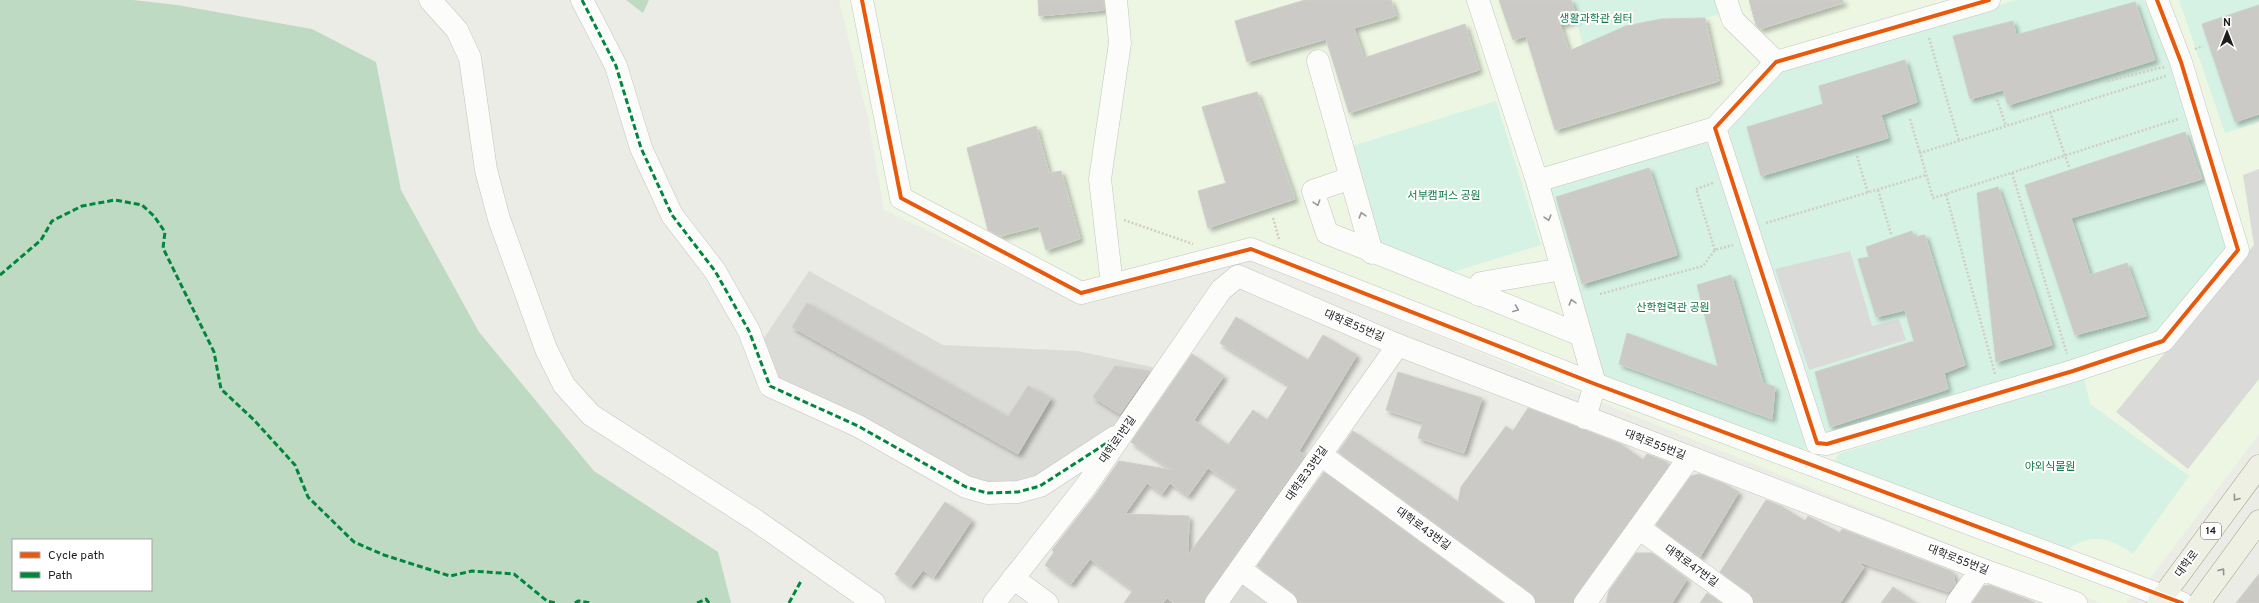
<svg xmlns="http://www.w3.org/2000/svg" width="2259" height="603" font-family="Overpass,'Noto Sans KR',sans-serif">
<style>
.residential{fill:#dbdbd8}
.education{fill:#ecf6e2}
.forest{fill:#bfdac3;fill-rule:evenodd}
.park{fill:#d5f2e4}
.parking{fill:#dadbd8}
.building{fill:#cbcac6;stroke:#cecfc8;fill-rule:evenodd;filter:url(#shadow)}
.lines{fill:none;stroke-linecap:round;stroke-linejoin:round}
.minor-casing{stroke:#c4c5c2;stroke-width:23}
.major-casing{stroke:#9ca184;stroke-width:23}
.path{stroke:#d2cdc3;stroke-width:2.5;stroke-dasharray:2 2;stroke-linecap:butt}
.minor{stroke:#fcfcfb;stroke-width:22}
.major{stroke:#eff0e4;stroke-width:22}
.quiet{stroke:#00873e;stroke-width:3;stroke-dasharray:6 3;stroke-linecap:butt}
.cycleway-casing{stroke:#fff;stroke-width:6}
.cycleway{stroke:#e8590c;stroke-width:4}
.oneway{stroke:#989898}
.oneway2{stroke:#91928b}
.labels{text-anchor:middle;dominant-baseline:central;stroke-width:4;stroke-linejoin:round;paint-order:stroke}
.shield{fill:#fff;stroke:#626262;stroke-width:1}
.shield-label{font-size:10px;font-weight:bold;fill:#1e1e1e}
.park-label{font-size:11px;fill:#10784e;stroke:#fff}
.street-label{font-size:11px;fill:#1e1e1e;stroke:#fff}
</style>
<defs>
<filter id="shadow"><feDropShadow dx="3.5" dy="3.5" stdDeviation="2" flood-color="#0004"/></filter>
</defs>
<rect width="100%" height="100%" fill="#ebece6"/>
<path class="residential" d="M809 271 943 345 1078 351 1166 370 1124 432 1040 486 987 493 858 426 748 362Z
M1242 579 1275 603H1225Z"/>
<path class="education" d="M839 0H2259V434L2149 580H2146L2127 603H2101L1999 564 1251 260 1082 304 884 210 868 119Z"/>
<path class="forest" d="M0 0H133L177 5 312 29 376 62 401 190 479 332 594 471 718 552 731 603H0ZM13 540H151V590H13Z
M626 0H649L643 13Z"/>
<path class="park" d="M1571 0H1716L1721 14 1705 18 1661 19 1583 45Z
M2016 0H2144L2168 60 2231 250 2159 336 1824 434 1721 129 1774 71Z
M2179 0H2259V122L2225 133Z
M1496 101 1541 245 1436 277 1372 253 1343 149Z
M1708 141 1785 372 1807 448 1801 450 1604 380 1547 188Z
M2084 378 2090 404 2189 476 2133 554C2108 536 2089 533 2064 552L1837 468 1835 460 1839 454 1845 452Z"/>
<path class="parking" d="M2259 169V379L2188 469 2116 412 2254 245 2243 175Z
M1850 251 1872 326 1899 319 1906 340 1809 370 1775 269Z"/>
<path class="building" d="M1038 0H1104V10L1039 16Z
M1305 0H1391L1396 16 1354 28 1364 58 1465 24 1479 70 1349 113 1326 39 1247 62 1235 21Z
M1499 0H1571L1577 19 1560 25 1569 51 1626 26 1661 19 1705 18 1719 81 1555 130 1526 36 1513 40Z
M1749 0H1843V3L1760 29 1756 25Z
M2135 2 2155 60 2008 105 2003 90 1970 99 1953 36 2013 21 2016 35Z
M2259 5V114L2235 122 2202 24Z
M1905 60 1917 102 1881 115 1888 138 1761 176 1747 127 1823 104 1819 86Z
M1257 92 1295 199 1208 228 1198 191 1226 183 1202 107Z
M1036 126 1049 173 1061 171 1080 239 1046 250 1039 226 1001 236 988 230 967 148Z
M2185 132 2202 179 2071 218 2090 275 2127 263 2146 316 2075 335 2025 185Z
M1649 168 1677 255 1582 284 1556 197Z
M1998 187 2052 345 1996 362 1977 193Z
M1912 231 1914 237 1925 235 1965 365 1944 373 1948 389 1830 427 1815 372 1914 341 1905 310 1876 317 1858 259 1869 257 1866 247Z
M1731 275 1763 383 1775 387 1772 419 1619 364 1627 333 1718 367 1697 285Z
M807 303 1008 417 1028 386 1051 398 1018 454 792 327Z
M1236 317 1308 360 1323 335 1357 355 1299 451 1305 455 1206 596 1204 603H1174L1167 598 1163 603H1124L1133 590 1090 559 1071 584 1045 565 1054 552 1052 550 1096 494 1119 461 1172 470 1131 442 1192 354 1224 376 1194 420 1228 445 1253 410 1267 420 1289 385 1220 343ZM1208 468 1238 488 1188 555 1189 516 1125 514 1147 483 1162 494 1170 483 1188 496Z
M1115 366 1150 371 1120 414 1093 397Z
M1398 372 1482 398 1464 453 1418 438 1423 422 1386 410Z
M1528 408 1621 444 1643 460 1647 454 1667 462 1668 466 1575 596 1573 603H1536L1531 593 1338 452 1353 431 1450 496 1447 506 1453 498 1458 502 1461 487 1506 426 1513 431Z
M1324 472 1503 603H1298L1293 593 1257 566Z
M1699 474 1725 484 1739 492 1700 557 1656 525 1691 476Z
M1766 500 1781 506 1805 521 1808 516 1840 533 1842 529 1953 572 1955 584 1949 592 1857 561 1864 567 1840 603H1754L1749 593 1720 572Z
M945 502 972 520 934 577 923 570 911 586 895 574Z
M1636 553H1652L1687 579 1672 603H1606L1609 591Z
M2259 574V603H2236Z
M1989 585 2029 600 2035 603H1972L1984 586Z
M1893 587 1916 603H1881Z
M1707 593 1721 603H1700Z"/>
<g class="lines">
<defs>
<path id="minor" d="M430 0 457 30 470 58 486 170 499 219 546 349 564 385 591 415 755 520 874 603
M582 0 616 66 641 148 672 215 715 271 749 331 770 386 858 426 966 487 987 493 1018 492 1040 486 1115 437
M862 0 901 198 1081 293 1251 249 1595 384 2182 603
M1478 0 1537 181 1715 128
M1726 0 1733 20 1776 62
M1989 0 1776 62 1715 128 1817 443 1827 444 2073 371 2163 341 2238 250 2181 62 2157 0
M1318 61 1372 253
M1351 178 1313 191 1327 233 1581 335
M1537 181 1595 384 1585 418
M1112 285 1100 179 1120 43 1116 0
M1479 295 1481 283 1562 269
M1321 455 1524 603
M1639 528 1742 603
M1240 569 1286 603
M1013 578 1047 603
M994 603 1086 486 1221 290 1238 276 1398 345 1981 569 2076 603
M1216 603 1398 345
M1585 603 1689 458
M1957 603 1981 569"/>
<path id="major" d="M2158 603 2259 466
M2199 603 2259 521"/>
</defs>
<use href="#minor" class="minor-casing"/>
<use href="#major" class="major-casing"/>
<path class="path" d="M1929 38 1959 141
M2195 49 2203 46
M2108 81 2164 67
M1996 96 2006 126
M2050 112 2069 167
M1910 119 1920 153
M1857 156 1868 193
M2012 173 2067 354
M1713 183 1696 189 1715 250
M1878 190 1891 234
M1946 194 1933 198 1920 153 2166 76
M1273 218 1279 239
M1124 220 1193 244
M1766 223 1926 175
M1600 294 1703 266 1715 250 1733 245
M1995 374 1946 194 2178 119"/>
<use href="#minor" class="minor"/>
<use href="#major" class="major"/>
<path class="quiet" d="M582 0 616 66 641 148 672 215 715 271 749 331 770 386 858 426 966 487 987 493 1018 492 1040 486 1124 432
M0 275 41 240 52 221 82 206 115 200 142 205 154 216 165 232 163 248 214 352 221 389 254 420 295 465 308 497 354 542 384 555 450 576 472 571 514 574 547 601 556 603
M575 603 578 601 592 603
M697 603 706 599 709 603
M789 603 801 581"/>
<defs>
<path id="cycleway" d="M862 0 901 198 1081 293 1251 249 1595 384 2182 603
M1989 0 1776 62 1715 128 1817 443 1827 444 2073 371 2163 341 2238 250 2181 62 2157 0"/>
</defs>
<use href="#cycleway" class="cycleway-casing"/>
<use href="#cycleway" class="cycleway"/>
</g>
<defs><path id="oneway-chevron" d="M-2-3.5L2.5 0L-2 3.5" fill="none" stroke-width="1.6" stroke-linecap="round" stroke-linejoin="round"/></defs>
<g class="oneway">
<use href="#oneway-chevron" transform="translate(1317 203) rotate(72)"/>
<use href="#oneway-chevron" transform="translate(1362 215) rotate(-106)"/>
<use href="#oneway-chevron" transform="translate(1548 218) rotate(74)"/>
<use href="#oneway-chevron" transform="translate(1572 302) rotate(-106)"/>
<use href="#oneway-chevron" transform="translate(1516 309) rotate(22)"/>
</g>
<g class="oneway2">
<use href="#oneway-chevron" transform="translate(2236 498) rotate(127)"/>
<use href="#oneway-chevron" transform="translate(2222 571) rotate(-54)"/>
</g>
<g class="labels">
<rect class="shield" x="2201" y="523" width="20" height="16" rx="3"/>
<g class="shield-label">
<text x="2211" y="531">14</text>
</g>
<g class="park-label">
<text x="1596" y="19">생활과학관 쉼터</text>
<text x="1444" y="196">서부캠퍼스 공원</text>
<text x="1673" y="308">산학협력관 공원</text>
<text x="2050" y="467">야외식물원</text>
</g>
<g class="street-label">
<text transform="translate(1354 326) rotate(23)">대학로55번길</text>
<text transform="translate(1118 440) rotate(-55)">대학로1번길</text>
<text transform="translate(1655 445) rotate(21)">대학로55번길</text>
<text transform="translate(1307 474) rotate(-55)">대학로33번길</text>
<text transform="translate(1423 529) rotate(36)">대학로43번길</text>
<text transform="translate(1958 560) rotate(21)">대학로55번길</text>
<text transform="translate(2187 564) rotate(-53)">대학로</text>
<text transform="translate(1691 566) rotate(36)">대학로47번길</text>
</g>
</g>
<rect x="12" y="539" width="140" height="52" fill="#ffffff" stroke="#a5a5a5"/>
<rect x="20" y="552" width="20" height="6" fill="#e8590c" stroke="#a5a5a5"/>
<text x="48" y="559" font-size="12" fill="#1e1e1e">Cycle path</text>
<rect x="20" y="572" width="20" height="6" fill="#00873e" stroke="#a5a5a5"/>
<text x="48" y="579" font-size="12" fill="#1e1e1e">Path</text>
<g transform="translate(2227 32)" stroke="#ffffff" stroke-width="3" paint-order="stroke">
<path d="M0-3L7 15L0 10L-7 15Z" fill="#1e1e1e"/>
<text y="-6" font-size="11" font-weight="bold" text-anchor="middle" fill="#1e1e1e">N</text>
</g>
</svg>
